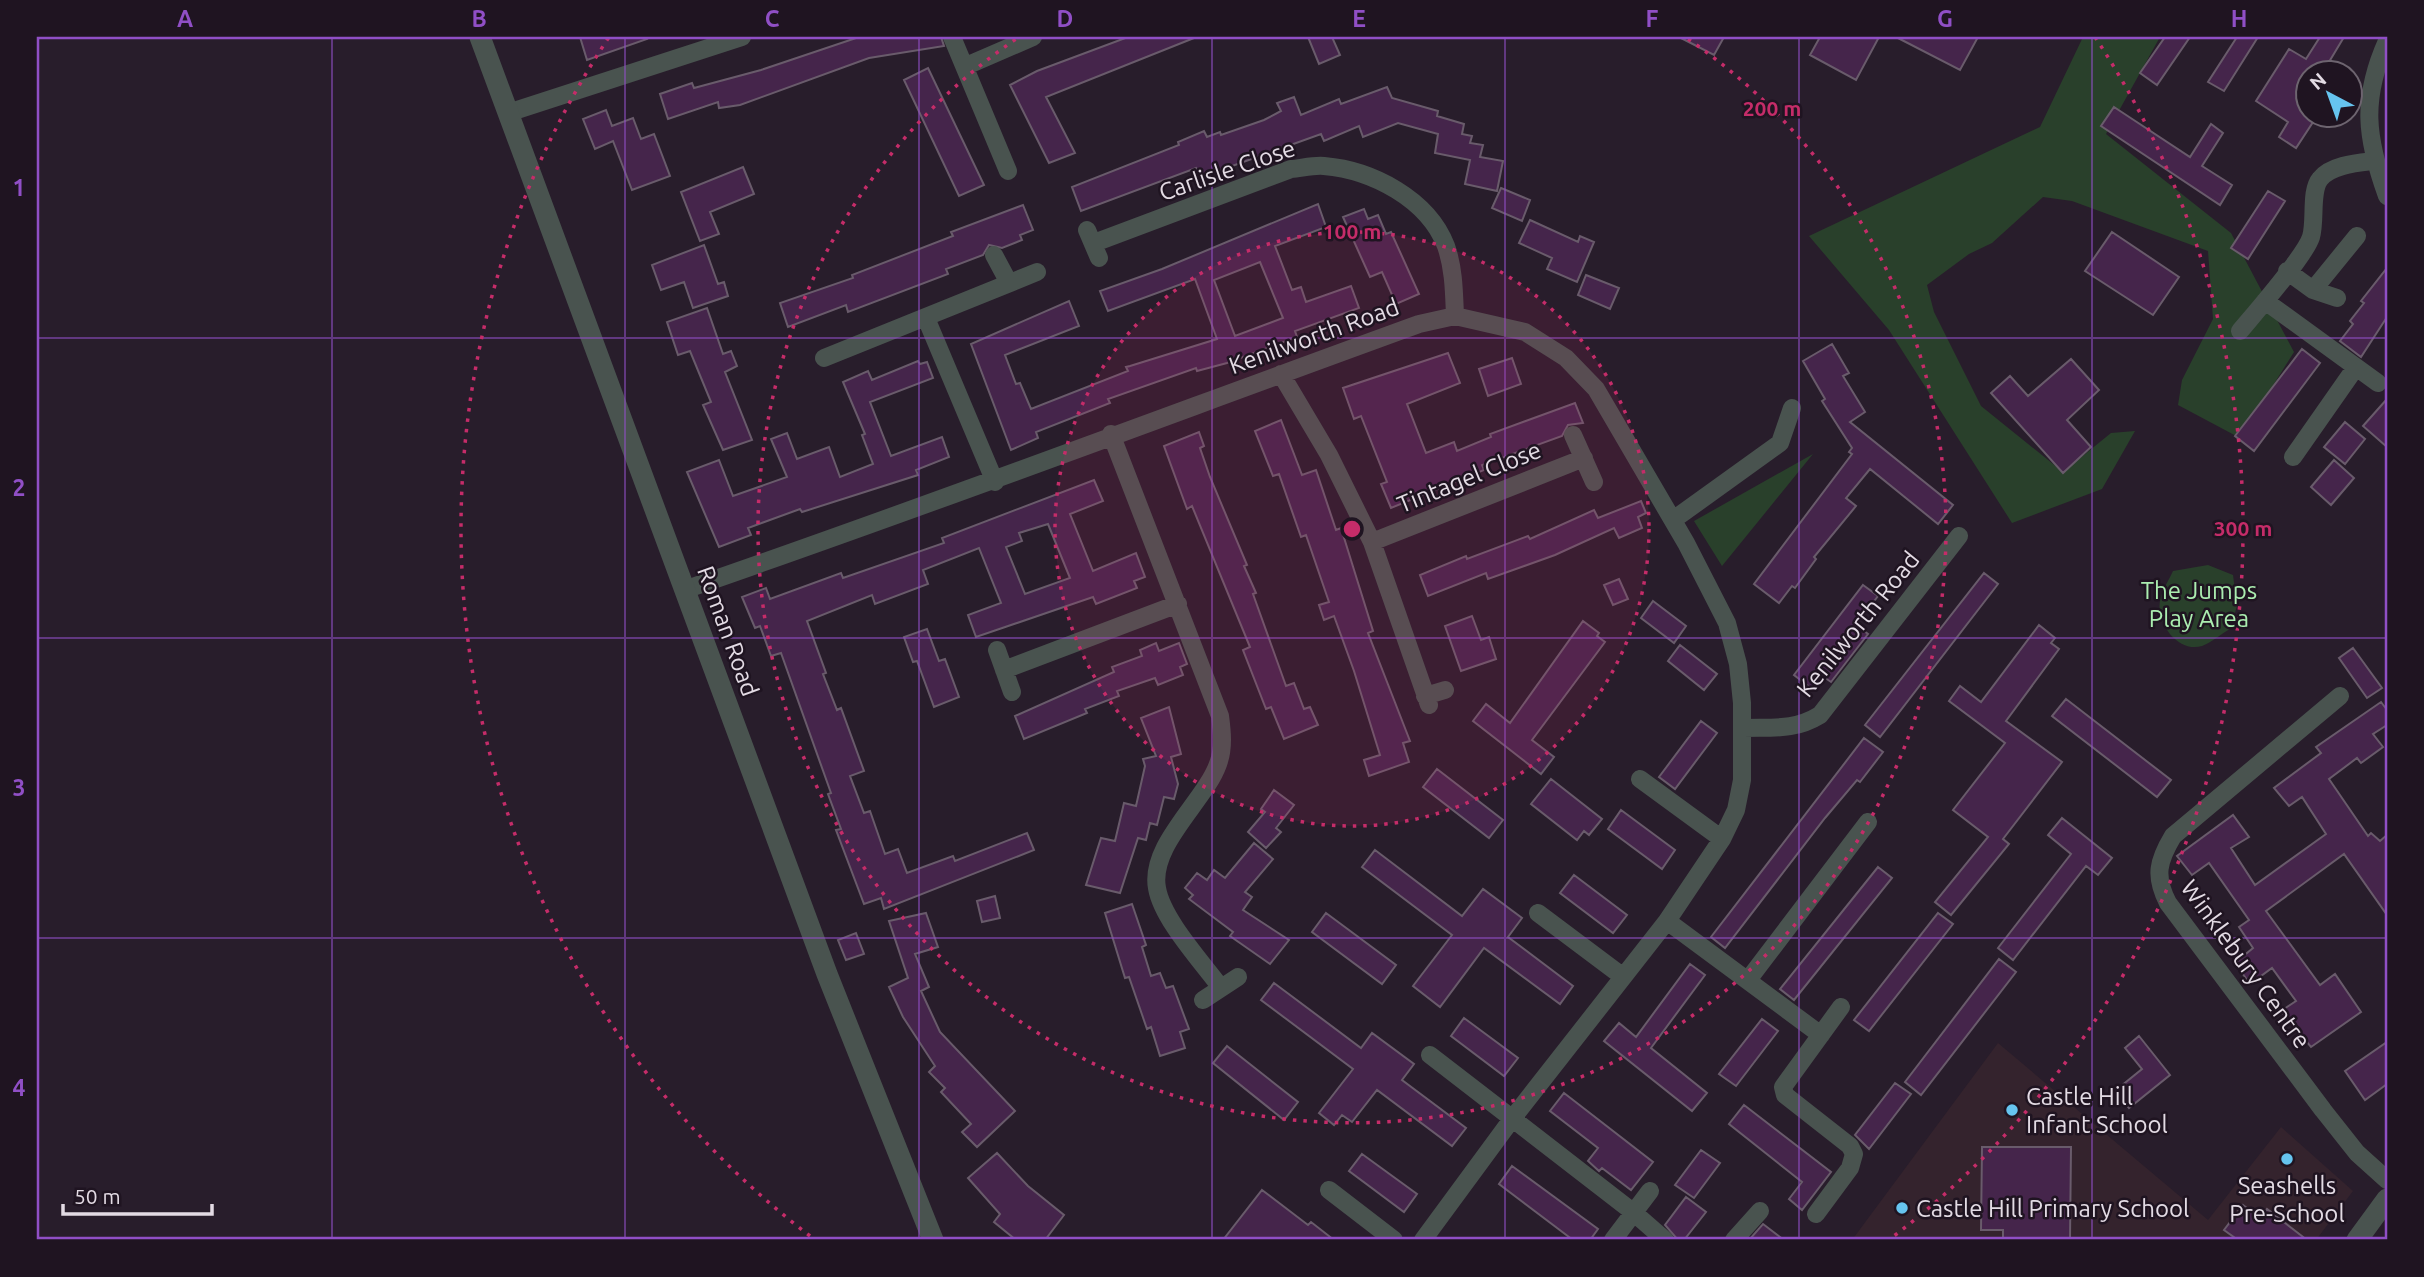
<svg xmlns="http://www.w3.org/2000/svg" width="2424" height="1277" font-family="Ubuntu,sans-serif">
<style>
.education{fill:#34232d}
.green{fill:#29402b}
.building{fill:#45254b;stroke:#695b6b;stroke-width:2;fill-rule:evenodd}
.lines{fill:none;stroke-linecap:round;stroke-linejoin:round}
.minor{stroke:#49534f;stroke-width:18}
.tertiary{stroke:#49534f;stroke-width:21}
.grid{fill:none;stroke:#904fc6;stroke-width:2;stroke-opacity:0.55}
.ring{fill:none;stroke:#c52c69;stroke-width:3.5;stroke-dasharray:3.5 7}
.poi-dot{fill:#66c4ef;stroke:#1f1421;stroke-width:2.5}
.labels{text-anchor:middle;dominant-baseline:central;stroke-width:5;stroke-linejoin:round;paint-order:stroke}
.street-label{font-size:24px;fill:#e3dbe4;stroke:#1f1421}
.park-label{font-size:24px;fill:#abedb0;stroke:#1f1421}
.poi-label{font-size:24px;fill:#e3dbe4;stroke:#1f1421;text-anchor:start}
.centre{fill:#c52c69;stroke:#1f1421;stroke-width:3.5}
.ring-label{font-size:21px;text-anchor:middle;font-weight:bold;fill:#c52c69;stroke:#1f1421;stroke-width:5;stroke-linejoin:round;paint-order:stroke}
.neatline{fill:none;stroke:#904fc6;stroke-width:2.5}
.grid-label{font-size:23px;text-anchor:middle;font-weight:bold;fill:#904fc6}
</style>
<rect width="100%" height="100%" fill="#281d2b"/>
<path class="education" d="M1998 1043 2208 1220 2281 1127 2353 1191 2316 1240H1852Z"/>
<path class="green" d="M2083 37H2160L2106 134 2231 233 2294 352 2240 438 2178 405 2182 380 2213 319 2208 251 2072 201 2043 197 1992 243 1969 254 1927 285 1934 312 1981 406 2063 472 2111 433 2135 431 2102 489 2012 523 1889 330 1809 236 2040 127Z
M1813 454 1722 566 1694 521Z
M2208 565 2233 575 2237 606 2230 629C2221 634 2211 643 2202 646 2178 653 2156 623 2160 601 2161 592 2169 580 2173 571Z"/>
<path class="building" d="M580 37H646L647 39 587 60Z
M859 37H941L944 46 869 58 740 105 719 108 718 102 668 119 660 94 692 83 694 88 761 70Z
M1128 37 1194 38 1046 97 1075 153 1049 163 1010 85 1037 71Z
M1308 37H1332L1340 55 1319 64Z
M1679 37H1724L1714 55Z
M1820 37H1879L1856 80 1810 55Z
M1896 37H1978L1960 70Z
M2165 37H2190L2157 85 2140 73Z
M2237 37H2258L2224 91 2208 82Z
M2320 37H2344L2329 62 2347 74H2308V116H2317L2296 148 2279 137 2288 122 2256 101 2289 49 2306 59Z
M928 68 984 185 959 196 904 80Z
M1387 87 1392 98 1438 111 1437 116 1464 124 1462 134 1472 136 1470 143 1483 145 1480 157 1503 161 1497 191 1465 184 1470 160 1435 153 1438 134 1398 123 1363 137 1359 126 1324 141 1321 134 1199 178 1196 168 1081 211 1072 187 1179 145 1178 142 1204 131 1207 137 1220 132 1221 135 1264 120 1281 111 1277 103 1294 97 1301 115 1339 99 1341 104Z
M2114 107 2190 157 2211 124 2223 133 2202 166 2232 185 2220 205 2101 126Z
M606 110 612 126 633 118 641 139 654 134 670 176 632 190 613 141 595 149 583 119Z
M743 167 754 194 710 212 719 234 700 241 681 192Z
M1501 188 1530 200 1522 221 1492 208Z
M2268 191 2285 201 2248 259 2231 248Z
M1318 204 1326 227 1275 246 1292 290 1301 287 1306 302 1351 286 1359 308 1295 331 1297 337 1227 363 1197 371 1196 368 1108 399 1110 403 1036 432 1038 438 1011 450 971 344 1069 301 1079 326 1005 355 1016 384 1020 383 1031 409 1128 371 1126 367 1130 366 1217 339 1195 279 1108 311 1100 291 1162 269ZM1260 262 1283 318 1235 336 1214 280Z
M1023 205 1033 230 1020 235 1022 240 1002 248 989 245 983 255 946 269 948 274 848 312 846 305 788 327 780 303 853 278 852 275 953 236 951 232Z
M1364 209 1368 219 1378 215 1386 234 1391 232 1419 294 1396 304 1382 272 1370 277 1343 217Z
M1530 220 1578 242 1580 236 1594 242 1577 282 1547 269 1552 258 1519 243Z
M2112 232 2179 277 2153 315 2085 271Z
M704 245 718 284 724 282 728 296 693 308 684 282 661 290 652 265Z
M2387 268V317L2361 357 2340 341 2353 324 2350 321 2364 303 2361 301Z
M1586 275 1619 288 1610 309 1578 295Z
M707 308 723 354 731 351 737 366 725 372 752 440 723 450 703 405 711 402 690 351 678 355 667 322Z
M1832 344 1849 373 1843 376 1865 412 1850 422 1953 505 1938 524 1870 469 1846 498 1856 506 1814 557 1816 559 1795 588 1792 586 1779 603 1754 584 1852 454 1849 452 1852 448 1822 401 1825 399 1803 361Z
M2302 349 2320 363 2254 451 2235 436Z
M1448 353 1460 383 1407 404 1426 453 1454 442 1457 451 1491 437 1490 434 1575 403 1583 423 1568 425 1562 436 1482 465 1484 470 1391 508 1381 484 1387 482 1361 416 1354 419 1343 388Z
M1512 358 1521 384 1488 396 1479 369Z
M2071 359 2099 390 2067 420 2091 447 2063 473 1991 393 2010 376 2028 396Z
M918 361 920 364 927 362 933 378 870 402 891 456 942 437 949 457 916 470 918 475 802 512 800 509 748 528 751 535 719 547 687 472 719 460 733 496 787 477 771 439 787 433 797 459 829 447 840 477 873 464 862 435 865 434 843 382 868 371 872 380Z
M2387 399V447L2363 426Z
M1281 420 1302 475 1316 470 1336 530 1341 528 1373 631 1368 633 1410 741 1403 743 1409 762 1369 776 1364 760 1380 755 1354 671 1334 616 1324 620 1319 605 1329 602 1306 535 1301 537 1279 474 1273 476 1255 431Z
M2345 422 2365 439 2345 464 2324 447Z
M1199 432 1204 446 1200 448 1210 477 1247 565 1244 566 1256 593 1253 594 1286 686 1294 683 1304 709 1310 707 1318 725 1284 739 1271 707 1266 709 1243 650 1250 647 1192 506 1187 509 1164 446Z
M2334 460 2354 478 2331 505 2311 487Z
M1094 480 1103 501 1070 514 1093 571 1136 553 1145 577 1134 581 1137 588 1096 604 1093 597 976 637 968 615 1001 603 979 548 923 570 928 584 875 604 872 595 807 621 826 673 823 674 837 710 841 708 864 771 850 776 864 813 870 811 885 854 898 849 907 873 953 856 955 861 1027 833 1034 850 884 909 881 898 864 904 836 830 841 829 828 794 831 793 781 653 771 656 760 626 755 628 742 597 766 588 770 599 841 573 843 578 944 543 942 538ZM1048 524 1070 578 1025 594 1006 547 1022 541 1019 533Z
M1641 501 1646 513 1638 517 1642 528 1619 538 1614 528 1555 555 1488 579 1486 573 1428 596 1420 575 1466 556 1467 559 1528 536 1530 539 1594 510 1598 518Z
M1984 573 1998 584 1880 737 1865 725Z
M1619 579 1628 599 1613 605 1604 585Z
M1863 585 1878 596 1856 625 1868 634 1831 682 1821 675 1811 688 1794 675Z
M1653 601 1686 626 1674 643 1641 618Z
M1472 616 1481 640 1489 637 1496 659 1461 671 1445 626Z
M1583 621 1599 633 1597 636 1605 642 1532 740 1554 757 1541 774 1473 721 1486 704 1510 723Z
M2039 625 2055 638 2051 643 2059 649 2006 721 2062 762 2003 839 2009 844 1951 915 1935 902 1988 837 1953 810 2005 743 1949 701 1960 686 1981 702Z
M927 629 939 661 945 659 959 697 934 707 917 661 913 662 904 637Z
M1156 643 1159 651 1179 643 1187 664 1180 667 1183 675 1158 685 1155 678 1117 691 1119 696 1085 709 1087 713 1024 739 1015 716 1114 672 1112 667 1142 656 1140 650Z
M1680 645 1717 674 1704 690 1668 661Z
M2353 648 2382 688 2367 698 2339 658Z
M2066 699 2171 780 2157 797 2052 716Z
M2381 702 2387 710V725L2373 734 2383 747 2361 763 2357 758 2329 779 2368 836 2371 833 2380 841 2387 835V915L2344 854 2266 911 2320 985 2335 974 2361 1012 2311 1047 2281 1011 2296 1001 2272 968 2250 984 2235 963 2253 948 2239 927 2249 920 2209 863 2192 875 2177 856 2233 815 2249 837 2231 848 2255 885 2326 834 2302 797 2289 806 2274 788 2321 753 2316 747Z
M1169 707 1181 754 1171 757 1178 784 1174 799 1164 797 1157 825 1150 823 1146 840 1138 838 1120 893 1086 885 1101 838 1115 841 1124 803 1136 806 1145 766 1143 759 1156 756 1141 718Z
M1701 721 1717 733 1675 789 1659 777Z
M1864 738 1883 752 1860 782 1857 780 1825 818 1725 948 1711 937Z
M1437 769 1503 820 1489 838 1423 787Z
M1551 779 1602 819 1589 835 1584 831 1577 840 1531 804Z
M1274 790 1294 805 1276 828 1281 832 1266 848 1248 832 1265 812 1261 809Z
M1621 810 1675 850 1662 869 1608 829Z
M2062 818 2112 858 2098 875 2086 866 2013 960 1998 948 2071 854 2048 835Z
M1254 843 1273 859 1245 892 1252 897 1243 910 1289 940 1270 964 1230 936 1233 932 1189 899 1193 895 1185 888 1197 873 1207 880 1214 870 1225 878Z
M1375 850 1462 916 1483 889 1522 918 1508 937 1573 986 1560 1004 1484 948 1440 1007 1413 986 1452 935 1362 867Z
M1878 867 1892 878 1794 1000 1780 989Z
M1574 875 1627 915 1613 933 1560 893Z
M995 896 1000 918 982 922 977 901Z
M1132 904 1146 945 1142 947 1151 976 1160 973 1166 988 1173 986 1189 1029 1180 1032 1185 1048 1160 1056 1151 1027 1147 1029 1129 977 1125 978 1105 913Z
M926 913 938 947 915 954 929 987 921 991 940 1032 1015 1111 977 1147 962 1132 971 1124 941 1092 945 1088 929 1072 935 1066 903 1017 889 987 908 978 889 921Z
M1326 913 1396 965 1382 984 1312 932Z
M1938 913 1953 924 1869 1031 1854 1020Z
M856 933 864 954 846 960 838 940Z
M1999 959 2016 972 1921 1095 1905 1082Z
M1690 964 1705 975 1651 1048 1707 1093 1692 1111 1604 1041 1619 1023 1636 1037Z
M1274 983 1361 1048 1372 1033 1414 1064 1402 1080 1466 1128 1452 1146 1377 1090 1352 1122 1342 1115 1334 1125 1319 1113 1353 1069 1261 1000Z
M1464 1018 1518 1058 1504 1076 1451 1036Z
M1762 1019 1778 1031 1736 1086 1719 1074Z
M2139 1036 2170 1075 2129 1108 2115 1091 2142 1069 2125 1048Z
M2387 1042V1084L2365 1100 2345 1071Z
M1227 1046 1298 1102 1284 1120 1213 1063Z
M1895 1083 1911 1094 1869 1149 1855 1135Z
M1564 1093 1653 1162 1631 1190 1602 1168 1599 1171 1588 1161 1598 1148 1550 1111Z
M1744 1105 1831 1172 1802 1210 1789 1199 1802 1182 1729 1124Z
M1982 1147H2071L2070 1240H2003V1230H1981Z
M1701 1150 1720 1163 1694 1198 1675 1185Z
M997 1153 1028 1186 1064 1215 1045 1240H1016L994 1222 1000 1214 968 1178Z
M1362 1154 1417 1194 1404 1212 1349 1171Z
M1512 1166 1598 1229 1590 1240H1573L1499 1184Z
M1262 1190 1308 1225 1311 1222 1334 1240H1223Z
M1686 1197 1706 1212 1684 1240H1678L1665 1225Z
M2243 1205 2260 1218 2267 1209 2307 1240H2238L2224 1230Z
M1763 1224 1784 1240H1749Z"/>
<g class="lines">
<path class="minor" d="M952 37 1008 171
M2387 41C2361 99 2366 138 2387 196
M966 66 1033 37
M508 113 742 37
M1087 230 1099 258
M1094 243 1291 169C1302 168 1314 165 1324 166 1372 170 1428 199 1446 246 1454 269 1454 293 1455 316
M994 255 1009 283
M2287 271 2313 290 2337 298
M2313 290 2357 236
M2265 301 2378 383
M926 318 995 482
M2240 331C2255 313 2305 256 2311 237 2316 220 2310 191 2320 179 2331 165 2357 163 2374 161
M824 358 1037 272
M1281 374 1329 455 1372 542 1429 705
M1111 434 1220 716C1222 731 1224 748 1218 764 1205 801 1149 845 1157 888 1162 919 1202 962 1221 988
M1573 435 1594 482
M2293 457 2356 367
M1673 520 1780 443 1792 408
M1372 542 1584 458
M684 590C931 505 1174 413 1419 324L1455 316 1525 332 1566 358 1596 389 1686 543 1727 623 1738 664 1742 703V780L1736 810 1722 839 1667 921 1512 1119 1423 1240
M997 650 1012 692
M1004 670 1178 604
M1425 696 1445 690
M2340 696 2173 836C2158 861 2154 876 2168 903L2323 1110 2357 1153 2387 1180
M1743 728C1772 727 1794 731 1820 715L1959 536
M1640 779 1722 839
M1538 913 1622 976
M1667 921 1821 1035
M1748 980 1868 822
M1203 1000 1238 977
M1430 1055 1633 1212 1665 1240
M1329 1190 1394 1240
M1816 1214 1850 1168 1854 1154 1850 1146 1785 1095 1783 1087 1841 1007
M1613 1240 1650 1191
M1734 1240 1760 1211"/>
<path class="tertiary" d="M480 37 827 974 933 1240
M2357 1240 2387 1199"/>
</g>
<path class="grid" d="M332 37V1240M625 37V1240M919 37V1240M1212 37V1240M1505 37V1240M1799 37V1240M2092 37V1240M37 338H2387M37 638H2387M37 938H2387"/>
<circle cx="1352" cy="529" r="297" fill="#c52c69" fill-opacity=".12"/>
<g class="ring">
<circle cx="1352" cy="529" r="297"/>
<path d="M1688 39A594 594 0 1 1 1016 39"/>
<path d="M810 1236A891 891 0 0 1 609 37M2095 37A891 891 0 0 1 1894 1236"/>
</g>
<g class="poi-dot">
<circle cx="2012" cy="1110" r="7"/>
<circle cx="2287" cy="1159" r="7"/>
<circle cx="1902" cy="1208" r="7"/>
</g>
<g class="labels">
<g class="street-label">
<text transform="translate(1227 170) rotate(-19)">Carlisle Close</text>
<text transform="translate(1314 336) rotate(-20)">Kenilworth Road</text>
<text transform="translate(1469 477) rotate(-22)">Tintagel Close</text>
<text transform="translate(1858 624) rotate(-51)">Kenilworth Road</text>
<text transform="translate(728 631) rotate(70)">Roman Road</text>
<text transform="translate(2246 964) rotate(54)">Winklebury Centre</text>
</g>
<g class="park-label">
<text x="2199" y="590">The Jumps<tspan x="2199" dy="28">Play Area</tspan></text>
</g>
<g class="poi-label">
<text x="2026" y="1096">Castle Hill<tspan x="2026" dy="28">Infant School</tspan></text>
<text x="2287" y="1185" text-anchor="middle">Seashells<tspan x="2287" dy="28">Pre-School</tspan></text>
<text x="1916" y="1208">Castle Hill Primary School</text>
</g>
</g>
<circle cx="1352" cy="529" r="10" class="centre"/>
<g class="ring-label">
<text x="1772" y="116">200 m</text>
<text x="1352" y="239">100 m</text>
<text x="2243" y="536">300 m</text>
</g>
<rect width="2424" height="1277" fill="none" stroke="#1f1421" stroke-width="77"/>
<g transform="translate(2329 94) rotate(319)"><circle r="33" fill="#1f1421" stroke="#6d646f" stroke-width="2"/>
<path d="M0-5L12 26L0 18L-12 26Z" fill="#66c4ef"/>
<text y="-10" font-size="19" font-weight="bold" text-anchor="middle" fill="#e3dbe4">N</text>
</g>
<path d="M63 1204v10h149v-10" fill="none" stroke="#e3dbe4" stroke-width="3.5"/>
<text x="74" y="1204" font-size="21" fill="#e3dbe4" stroke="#1f1421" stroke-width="5" paint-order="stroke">50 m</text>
<rect x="38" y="38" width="2348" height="1200" class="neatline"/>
<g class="grid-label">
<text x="185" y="27">A</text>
<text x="479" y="27">B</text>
<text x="772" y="27">C</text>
<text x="1065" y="27">D</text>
<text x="1359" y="27">E</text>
<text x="1652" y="27">F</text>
<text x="1945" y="27">G</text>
<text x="2239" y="27">H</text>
<text x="19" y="196">1</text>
<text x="19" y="496">2</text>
<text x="19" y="796">3</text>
<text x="19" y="1096">4</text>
</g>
</svg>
